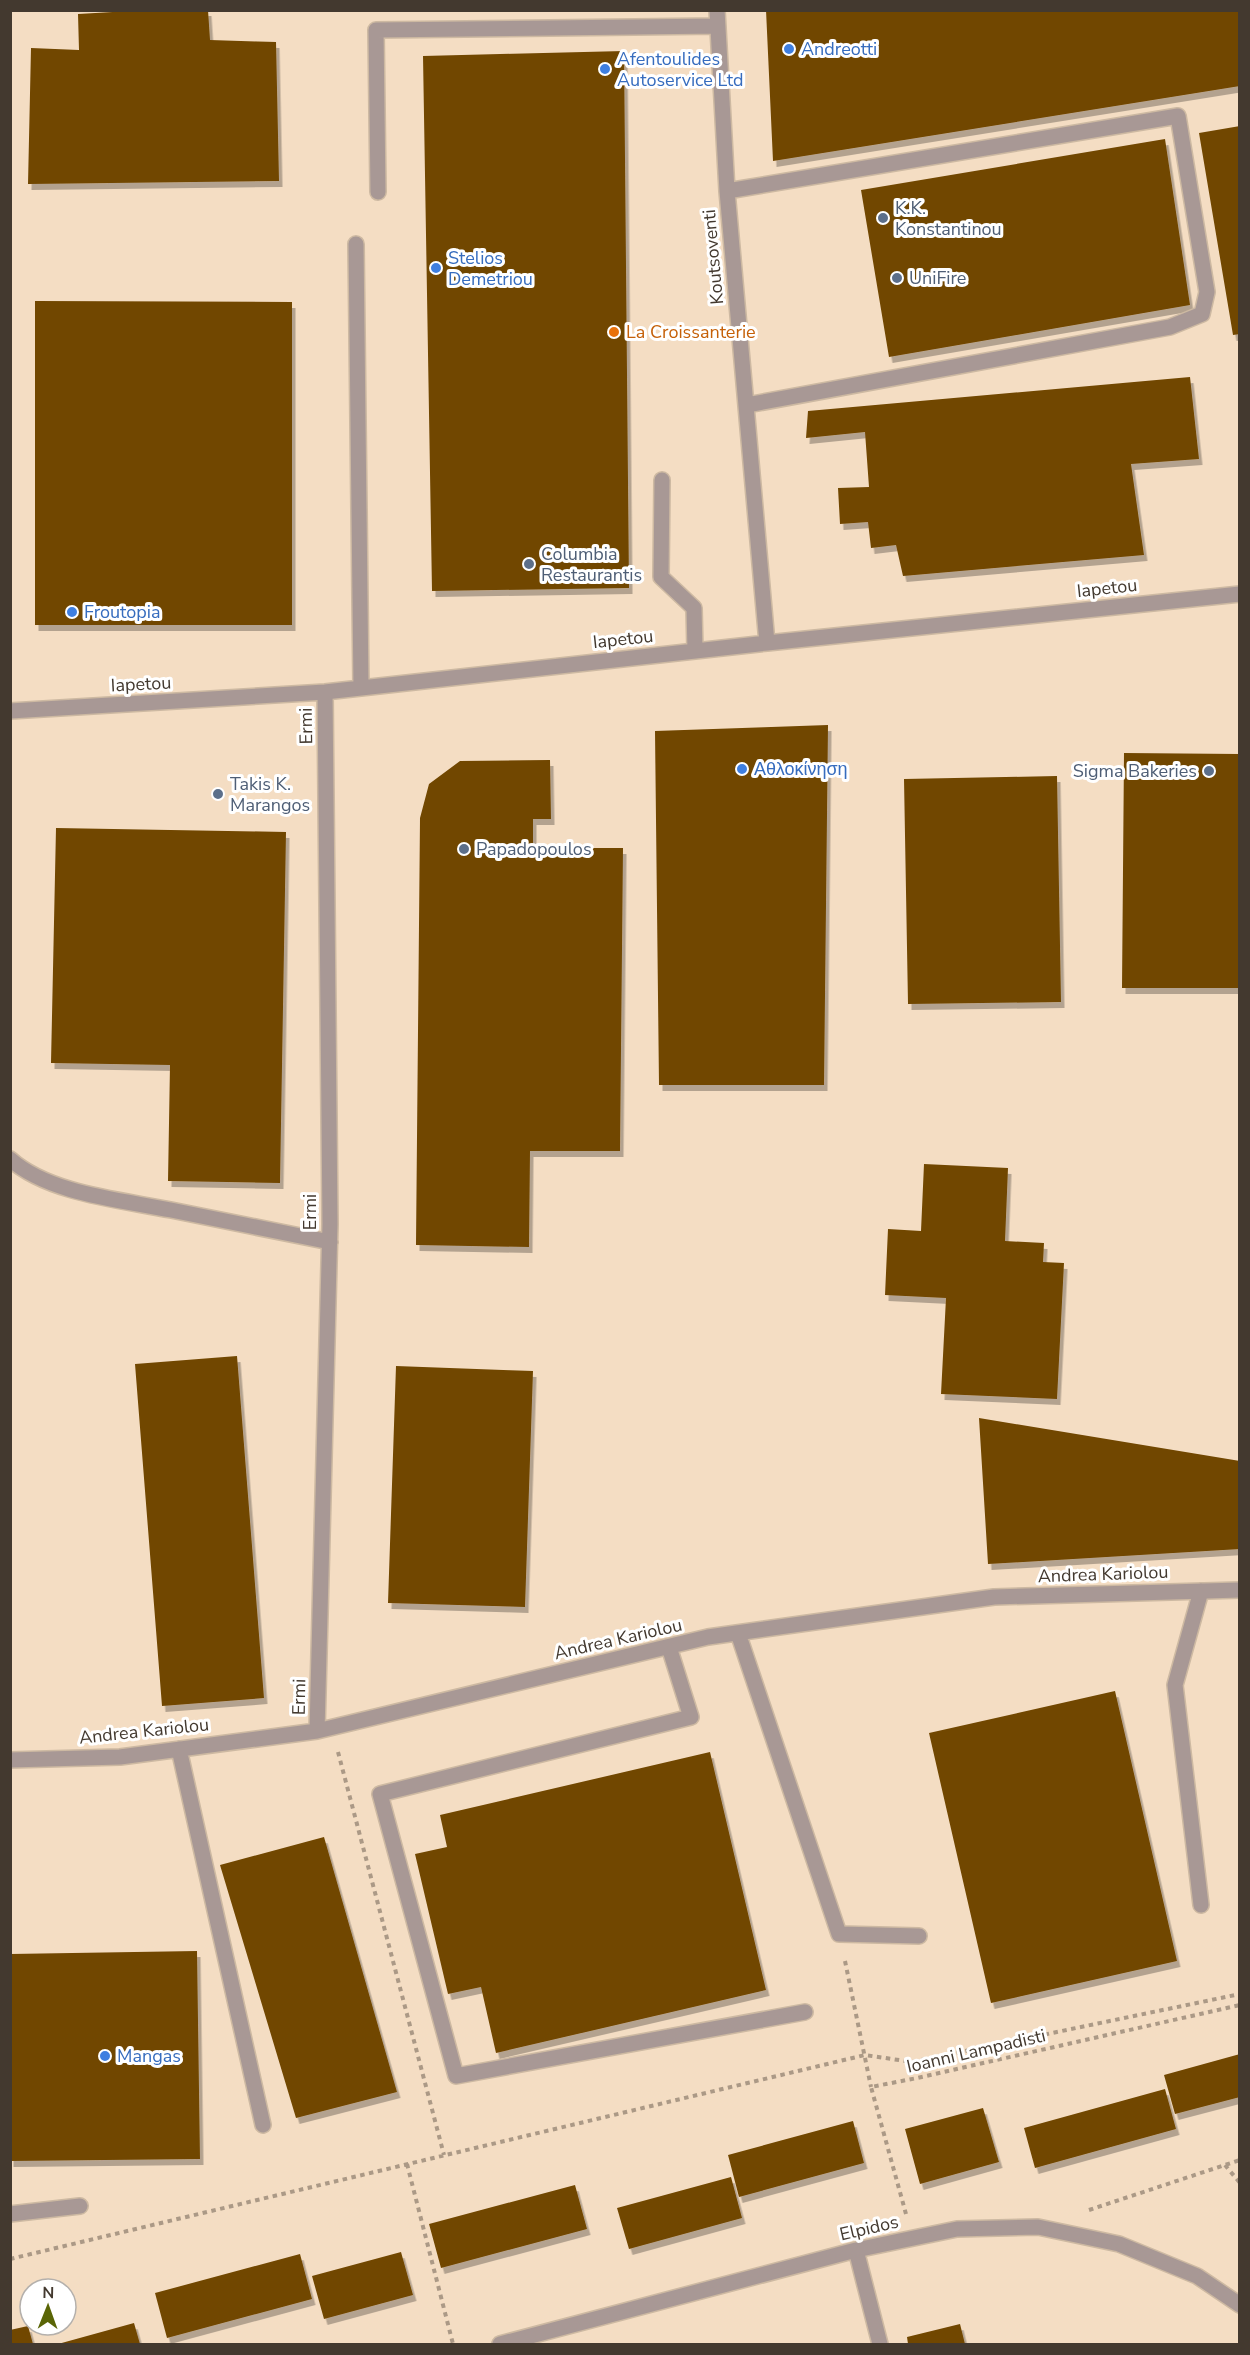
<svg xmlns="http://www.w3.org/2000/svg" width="1250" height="2355" font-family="'Nunito Sans',sans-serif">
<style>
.building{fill:#714705;filter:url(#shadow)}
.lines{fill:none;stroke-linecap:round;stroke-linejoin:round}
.minor-casing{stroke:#cdb9a2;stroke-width:18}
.path{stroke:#ab9986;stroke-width:4;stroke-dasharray:4.5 4.5;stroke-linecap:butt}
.minor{stroke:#a89895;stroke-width:15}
.shop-dot{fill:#3f7fe0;stroke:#fff;stroke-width:2}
.service-dot{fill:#5c6f8a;stroke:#fff;stroke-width:2}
.food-dot{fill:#e8710a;stroke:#fff;stroke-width:2}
.labels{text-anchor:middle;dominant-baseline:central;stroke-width:6;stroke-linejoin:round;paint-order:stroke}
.shop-label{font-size:18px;fill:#366cbe;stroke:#fff;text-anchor:start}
.service-label{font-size:18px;fill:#4e5e75;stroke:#fff;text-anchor:start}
.street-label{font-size:18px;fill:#43392f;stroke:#fff}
.food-label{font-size:18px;fill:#c56008;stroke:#fff;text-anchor:start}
</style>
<defs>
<filter id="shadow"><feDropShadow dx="3.5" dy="6" stdDeviation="0" flood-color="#0004"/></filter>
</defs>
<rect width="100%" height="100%" fill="#f4ddc3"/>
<path class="building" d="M147 10H208L210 40 276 42 279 181 28 184 31 48 79 50 78 14Z
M766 10H1240V86L773 161Z
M624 51 629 588 432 591 423 56Z
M1240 126V334L1233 335 1199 133Z
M1165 139 1190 305 889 357 861 190Z
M35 301 292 302V625H35Z
M1190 377 1199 459 1131 464 1144 555 903 576 896 545 871 548 868 522 840 524 838 488 869 487 865 432 806 438 808 411Z
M828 725 824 1085H659L655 731Z
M1124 753 1240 754V988H1122Z
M550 760 551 819H533V848H623L620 1151H530L529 1247 416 1245 420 818 429 784 460 761Z
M1057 776 1061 1002 908 1004 904 779Z
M56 828 286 832 280 1183 168 1181 170 1065 51 1063Z
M924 1164 1008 1168 1005 1241 1044 1243 1043 1262 1064 1263 1057 1399 941 1394 946 1298 885 1295 888 1229 921 1231Z
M237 1356 264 1698 162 1706 135 1364Z
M396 1366 533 1371 525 1607 388 1603Z
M979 1418 1240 1461V1549L988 1564Z
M1115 1691 1177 1961 991 2003 929 1733Z
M710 1752 766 1990 496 2053 481 1987 448 1994 415 1854 447 1847 440 1815Z
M324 1837 397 2092 296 2118 220 1865Z
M197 1951 200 2159 10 2161V1954Z
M1240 2054V2097L1175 2114 1164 2075Z
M1165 2089 1176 2129 1035 2168 1024 2128Z
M983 2108 999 2162 920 2184 905 2129Z
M853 2121 864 2163 739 2197 728 2155Z
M731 2177 742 2218 629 2249 617 2208Z
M575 2185 587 2229 441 2268 429 2224Z
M401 2252 413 2295 324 2319 312 2276Z
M300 2254 312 2299 167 2338 155 2293Z
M134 2323 140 2344H58Z
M960 2324 965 2344H908L907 2337Z
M28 2326 33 2344H10V2330Z"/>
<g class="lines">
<defs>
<path id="minor" d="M717 10 727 191 767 643
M727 191 1178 116 1207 292 1202 314 1170 327 747 405
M378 192 376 30 718 26
M356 244 361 688
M662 480 661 577 694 608 695 651
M10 711 325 692 767 643 1240 594
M10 1159C49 1194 122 1200 171 1210 224 1221 277 1231 330 1242
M1201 1591 1175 1685 1201 1905
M738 1633 839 1934 919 1936
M669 1647 691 1717 380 1794 456 2076 805 2012
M317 1731 330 1224 325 692
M179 1749 263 2125
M10 1760 120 1757 317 1731 708 1637 994 1597 1240 1590
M10 2214 80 2206
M856 2250 880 2344
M500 2344 856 2250 957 2229 1038 2227 1119 2244 1197 2276 1240 2305"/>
</defs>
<use href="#minor" class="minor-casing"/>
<path class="path" d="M338 1752 444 2155
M845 1961 871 2087
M407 2164 453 2344
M1225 2165 1240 2183
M1089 2210 1240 2160
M906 2214 871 2087 917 2078 1240 2005
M10 2259 865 2055 912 2062 1240 1994"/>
<use href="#minor" class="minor"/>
</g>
<g class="shop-dot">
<circle cx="789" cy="49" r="6"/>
<circle cx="605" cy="69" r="6"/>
<circle cx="436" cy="268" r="6"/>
<circle cx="72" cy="612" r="6"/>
<circle cx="742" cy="769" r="6"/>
<circle cx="105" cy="2056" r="6"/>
</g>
<g class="service-dot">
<circle cx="883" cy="218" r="6"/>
<circle cx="897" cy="278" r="6"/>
<circle cx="529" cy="564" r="6"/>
<circle cx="1209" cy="771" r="6"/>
<circle cx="218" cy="794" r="6"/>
<circle cx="464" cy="849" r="6"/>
</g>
<circle class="food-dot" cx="614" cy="332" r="6"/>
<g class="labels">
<g class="shop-label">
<text x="801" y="49">Andreotti</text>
<text x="617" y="59">Afentoulides<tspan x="617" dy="21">Autoservice Ltd</tspan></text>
<text x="448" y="258">Stelios<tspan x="448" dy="21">Demetriou</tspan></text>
<text x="84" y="612">Froutopia</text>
<text x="754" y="769">Αθλοκίνηση</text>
<text x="117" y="2056">Mangas</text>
</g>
<g class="service-label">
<text x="895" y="208">K.K.<tspan x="895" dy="21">Konstantinou</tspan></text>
<text x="909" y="278">UniFire</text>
<text x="541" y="554">Columbia<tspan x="541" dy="21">Restaurantis</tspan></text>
<text x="1197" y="771" text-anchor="end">Sigma Bakeries</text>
<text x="230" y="784">Takis K.<tspan x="230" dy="21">Marangos</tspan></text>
<text x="476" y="849">Papadopoulos</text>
</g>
<g class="street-label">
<text transform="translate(713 257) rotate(-95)">Koutsoventi</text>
<text transform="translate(1107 588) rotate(-6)">Iapetou</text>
<text transform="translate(623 639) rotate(-6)">Iapetou</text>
<text transform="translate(141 684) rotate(-3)">Iapetou</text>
<text transform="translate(306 726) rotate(-91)">Ermi</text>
<text transform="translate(310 1212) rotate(-90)">Ermi</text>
<text transform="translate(1103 1574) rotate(-2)">Andrea Kariolou</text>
<text transform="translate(618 1639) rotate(-13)">Andrea Kariolou</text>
<text transform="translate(299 1697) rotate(-89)">Ermi</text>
<text transform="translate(144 1731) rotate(-6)">Andrea Kariolou</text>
<text transform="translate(976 2051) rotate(-13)">Ioanni Lampadisti</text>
<text transform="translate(869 2228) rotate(-13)">Elpidos</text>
</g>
<g class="food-label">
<text x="626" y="332">La Croissanterie</text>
</g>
</g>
<rect width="1250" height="2355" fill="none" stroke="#43392f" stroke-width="24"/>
<g transform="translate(48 2307) rotate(1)"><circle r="28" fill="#ffffff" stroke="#b4b0ac" stroke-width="1.5"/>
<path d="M0-4.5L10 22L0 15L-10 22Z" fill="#5a6506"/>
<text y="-9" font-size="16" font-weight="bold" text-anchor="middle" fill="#43392f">N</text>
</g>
</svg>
